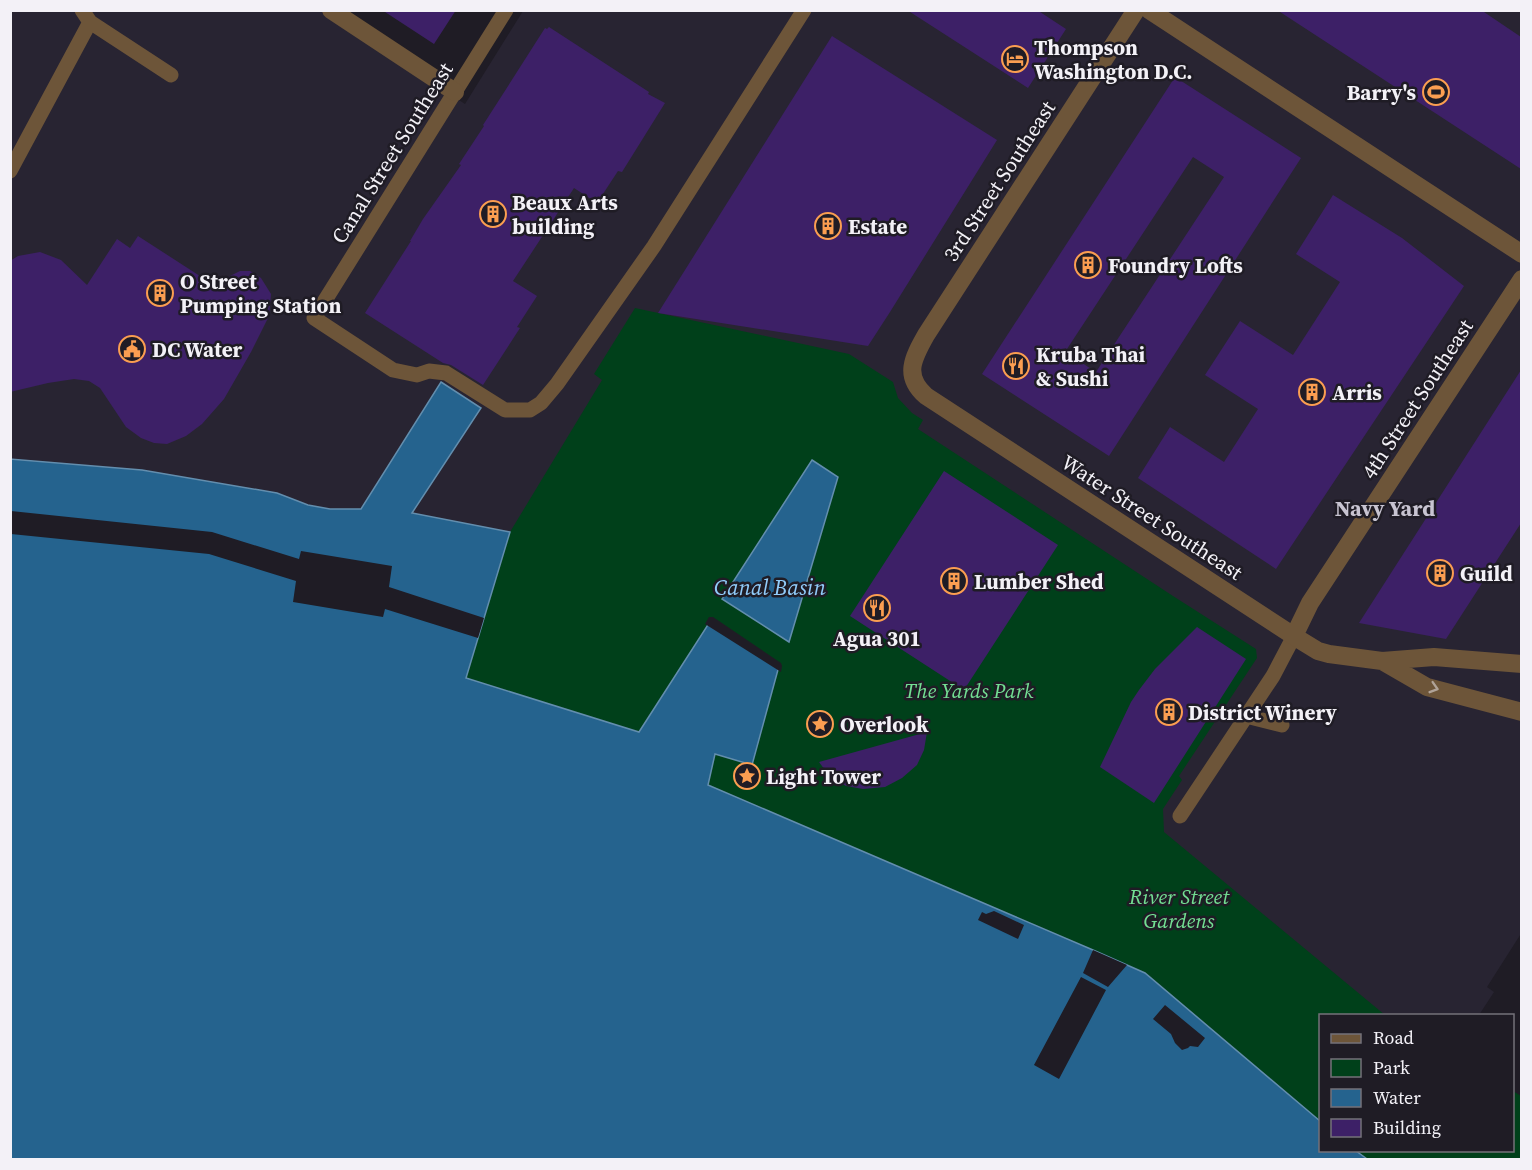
<svg xmlns="http://www.w3.org/2000/svg" width="1532" height="1170" font-family="'Source Serif 4',serif">
<style>
.built{fill:#282432}
.green{fill:#00401a}
.water{fill:#25638e;stroke:#638eae;stroke-width:1.5}
.pier{fill:#1f1c25}
.building{fill:#3d2067;fill-rule:evenodd}
.lines{fill:none;stroke-linecap:round;stroke-linejoin:round}
.lane{stroke:#6d5539;stroke-width:15}
.street{stroke:#6d5539;stroke-width:18}
.oneway{stroke:#b0a398}
.labels{text-anchor:middle;dominant-baseline:central;stroke-width:5;stroke-linejoin:round;paint-order:stroke}
.poi-label{font-size:21px;font-weight:bold;fill:#f3f1f7;stroke:#1f1c25;text-anchor:start}
.street-label{font-size:21px;fill:#f3f1f7;stroke:#1f1c25}
.park-label{font-size:21px;font-style:italic;fill:#73df93;stroke:#1f1c25}
.neighbourhood-label{font-size:22px;font-weight:bold;fill:#c8c4d1;stroke:#1f1c25}
.water-label{font-size:22px;font-style:italic;fill:#91ccfa;stroke:#1f1c25}
</style>
<rect width="100%" height="100%" fill="#1f1c25"/>
<path class="built" d="M10 11H322L465 104 523 11H1521L1522 932 1487 987 1494 992 1479 1015 1320 1016V1064L510 532 361 509H330L308 505 277 493 142 470 11 459Z"/>
<path class="green" d="M635 308 849 354 893 382 898 398 912 413 923 420 918 429 1173 596 1256 649 1257 658 1179 776 1182 780 1163 809 1164 832 1385 1015 1320 1016V1121L1145 973 1093 950 707 785 715 753 752 764 711 620 639 732 466 678 510 532 602 380 594 374Z
M1513 1091 1521 1096V1159H1367L1356 1151 1512 1150Z"/>
<path class="water" d="M441 382 481 408 412 513 510 532 466 678 639 732 711 620 779 666 752 765 715 754 708 785 1093 950 1145 973 1320 1121V1150L1356 1151 1367 1159H11L10 459 142 470 277 493 308 505 330 509H361Z
M812 460 838 477 789 642 722 599Z"/>
<path class="pier" d="M11 511 212 532 299 559 301 551 392 566 389 587 484 618 478 638 385 609 383 617 293 602 296 581 209 554 11 534Z
M709 617H713L781 663 782 666 781 672 705 624Z
M994 911 1024 925 1018 939 978 920 982 912 986 914Z
M1093 950 1127 965 1108 987 1083 973Z
M1081 977 1106 990 1059 1079 1034 1065Z
M1165 1005 1205 1038 1198 1047 1190 1046 1188 1048 1182 1050 1175 1043 1171 1034 1153 1019Z"/>
<path class="building" d="M382 10H456L434 44Z
M907 10H1037L1066 29 1028 88Z
M1277 10H1481L1521 37V169Z
M549 27 649 92 648 94 665 103 622 172 618 171 597 203 574 188 513 281 537 296 517 327 520 328 483 385 451 365 443 363 365 313 411 241H410L423 219 461 165 459 164 484 126 483 125 501 97 545 28 547 29Z
M832 36 997 140 890 312 868 346 658 313Z
M1175 77 1301 158 1109 456 982 374ZM1193 157 1224 177 1096 372 1065 352Z
M1333 195 1402 238 1464 286 1276 569 1138 478 1170 427 1224 462 1258 409 1205 375 1240 321 1293 355 1340 282 1296 254Z
M138 236 220 289 228 277 240 271H250L261 278 271 294 269 316 251 352 224 399 202 424 186 436 167 444 154 443 141 438 126 427 100 388 89 381 74 379 48 383 10 392V261L18 256 40 252 61 260 87 285 117 239 130 248Z
M1521 370V523L1446 639 1359 623Z
M944 471 1058 545 964 690 850 616Z
M1197 627 1246 659 1154 803 1100 767 1131 702 1139 690 1155 669Z
M927 732 924 750 917 765 902 778 885 787 863 789 846 786 830 777 819 762Z"/>
<g class="lines">
<path class="lane" d="M82 10 90 22 171 75
M506 10 314 318 393 370 417 375 429 371 446 373 505 410H530L541 403 557 384 654 246 804 10
M10 171 90 22
M1246 716 1282 725
M1180 816 1273 676 1294 636"/>
<path class="street" d="M331 10 455 92
M1136 10 926 335C913 358 903 376 926 396L1300 640 1318 651 1329 654 1382 661 1434 657 1522 664
M1149 10 1522 254
M1294 636 1310 603 1522 279
M1382 661 1427 687 1522 712"/>
</g>
<defs><path id="oneway-chevron" d="M-2-3.5L2.5 0L-2 3.5" fill="none" stroke-width="1.6" stroke-linecap="round" stroke-linejoin="round" transform="scale(1.5)"/></defs>
<use class="oneway" href="#oneway-chevron" transform="translate(1434 688) rotate(17)"/>
<defs>
<symbol id="hotel-ring" viewBox="-11 -11 22 22"><circle r="9.5" fill="#1f1c25" stroke="#fb9e51" stroke-width="1.5"/><path d="M-6-4.5h1.5V1H6V5H4.5V3h-9V5H-6ZM-4 0a1.8 1.8 0 1 1 3.6 0ZM.5 0V-2.5h3Q6-2.5 6 0Z" fill="#fb9e51"/></symbol>
<symbol id="stadium-ring" viewBox="-11 -11 22 22"><circle r="9.5" fill="#1f1c25" stroke="#fb9e51" stroke-width="1.5"/><path d="M0-5a6.5 5 0 1 0 0 10a6.5 5 0 1 0 0-10ZM-3.5-1.8h7v3.6h-7Z" fill="#fb9e51"/></symbol>
<symbol id="building-ring" viewBox="-11 -11 22 22"><circle r="9.5" fill="#1f1c25" stroke="#fb9e51" stroke-width="1.5"/><path d="M-4-6H4V6H1V3H-1V6H-4ZM-2.5-4.3h1.7v1.8h-1.7ZM.8-4.3h1.7v1.8H.8ZM-2.5-1h1.7V.8h-1.7ZM.8-1h1.7V.8H.8Z" fill="#fb9e51"/></symbol>
<symbol id="civic-ring" viewBox="-11 -11 22 22"><circle r="9.5" fill="#1f1c25" stroke="#fb9e51" stroke-width="1.5"/><path d="M-.6-6.5H3V-4.5H.6V-3L4-1V1h2V6H-6V1h2V-1L-.6-3ZM-1.2 2.5V6h2.4V2.5Z" fill="#fb9e51"/></symbol>
<symbol id="restaurant-ring" viewBox="-11 -11 22 22"><circle r="9.5" fill="#1f1c25" stroke="#fb9e51" stroke-width="1.5"/><path d="M-5-6h1v4h1v-4h1v4h1v-4h1v5L-1.5 .5V6h-2V.5L-5-1ZM5-6V6H3V1.5H1.5Q1.5-4 5-6Z" fill="#fb9e51"/></symbol>
<symbol id="sight-ring" viewBox="-11 -11 22 22"><circle r="9.5" fill="#1f1c25" stroke="#fb9e51" stroke-width="1.5"/><path d="M0-6L1.8-2.2L6-1.7L2.9 1.2L3.7 5.4L0 3.3L-3.7 5.4L-2.9 1.2L-6-1.7L-1.8-2.2Z" fill="#fb9e51"/></symbol>
</defs>
<g fill-rule="evenodd">
<use href="#hotel-ring" x="1000" y="44" width="30" height="30"/>
<use href="#stadium-ring" x="1421" y="77" width="30" height="30"/>
<use href="#building-ring" x="478" y="199" width="30" height="30"/>
<use href="#building-ring" x="813" y="211" width="30" height="30"/>
<use href="#building-ring" x="1073" y="250" width="30" height="30"/>
<use href="#building-ring" x="145" y="278" width="30" height="30"/>
<use href="#civic-ring" x="117" y="334" width="30" height="30"/>
<use href="#restaurant-ring" x="1001" y="351" width="30" height="30"/>
<use href="#building-ring" x="1297" y="377" width="30" height="30"/>
<use href="#building-ring" x="1425" y="558" width="30" height="30"/>
<use href="#building-ring" x="939" y="566" width="30" height="30"/>
<use href="#restaurant-ring" x="862" y="593" width="30" height="30"/>
<use href="#building-ring" x="1154" y="697" width="30" height="30"/>
<use href="#sight-ring" x="805" y="709" width="30" height="30"/>
<use href="#sight-ring" x="732" y="761" width="30" height="30"/>
</g>
<g class="labels">
<g class="poi-label">
<text x="1034" y="47">Thompson<tspan x="1034" dy="24">Washington D.C.</tspan></text>
<text x="1416" y="92" text-anchor="end">Barry's</text>
<text x="512" y="202">Beaux Arts<tspan x="512" dy="24">building</tspan></text>
<text x="848" y="226">Estate</text>
<text x="1108" y="265">Foundry Lofts</text>
<text x="180" y="281">O Street<tspan x="180" dy="24">Pumping Station</tspan></text>
<text x="152" y="349">DC Water</text>
<text x="1036" y="354">Kruba Thai<tspan x="1036" dy="24">&amp; Sushi</tspan></text>
<text x="1332" y="392">Arris</text>
<text x="1460" y="573">Guild</text>
<text x="974" y="581">Lumber Shed</text>
<text x="877" y="638" text-anchor="middle">Agua 301</text>
<text x="1188" y="712">District Winery</text>
<text x="840" y="724">Overlook</text>
<text x="766" y="776">Light Tower</text>
</g>
<g class="street-label">
<text transform="translate(392 153) rotate(-58)">Canal Street Southeast</text>
<text transform="translate(999 181) rotate(-57)">3rd Street Southeast</text>
<text transform="translate(1417 399) rotate(-57)">4th Street Southeast</text>
<text transform="translate(1152 517) rotate(33)">Water Street Southeast</text>
</g>
<g class="park-label">
<text x="969" y="690">The Yards Park</text>
<text x="1179" y="896">River Street<tspan x="1179" dy="24">Gardens</tspan></text>
</g>
<g class="neighbourhood-label">
<text x="1385" y="508">Navy Yard</text>
</g>
<g class="water-label">
<text x="770" y="587">Canal Basin</text>
</g>
</g>
<rect width="1532" height="1170" fill="none" stroke="#f3f1f7" stroke-width="24"/>
<rect x="1319" y="1014" width="195" height="138" fill="#1f1c25" stroke="#747179" stroke-width="1.5"/>
<rect x="1331" y="1034" width="30" height="9" fill="#6d5539" stroke="#747179" stroke-width="1.5"/>
<text x="1373" y="1044" font-size="18" fill="#f3f1f7">Road</text>
<rect x="1331" y="1059" width="30" height="18" fill="#00401a" stroke="#747179" stroke-width="1.5"/>
<text x="1373" y="1074" font-size="18" fill="#f3f1f7">Park</text>
<rect x="1331" y="1089" width="30" height="18" fill="#25638e" stroke="#747179" stroke-width="1.5"/>
<text x="1373" y="1104" font-size="18" fill="#f3f1f7">Water</text>
<rect x="1331" y="1119" width="30" height="18" fill="#3d2067" stroke="#747179" stroke-width="1.5"/>
<text x="1373" y="1134" font-size="18" fill="#f3f1f7">Building</text>
</svg>
